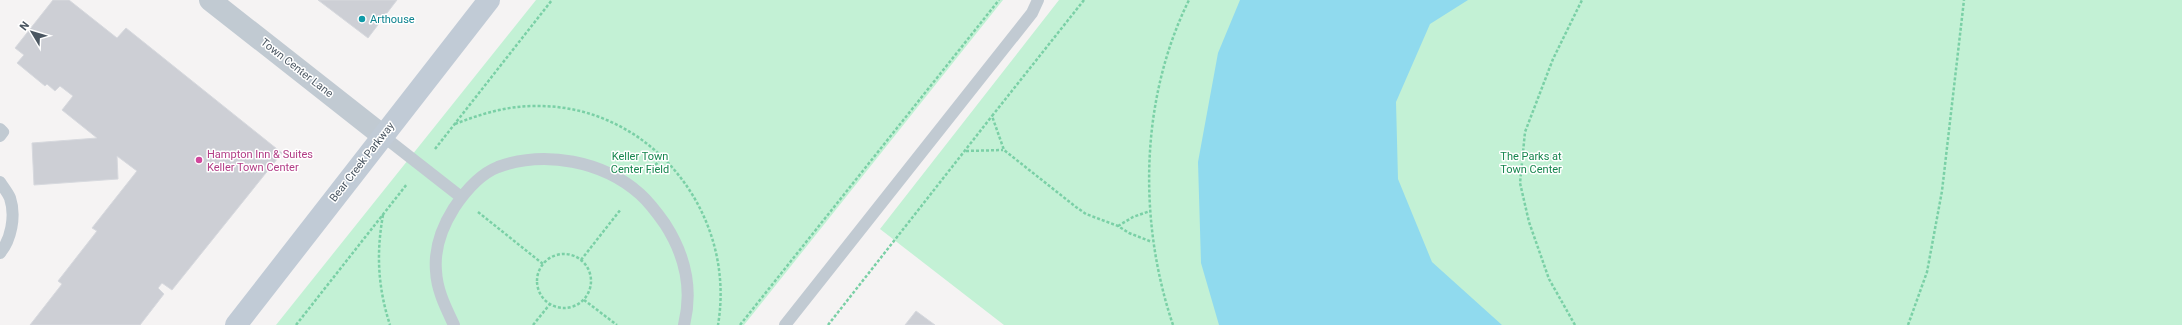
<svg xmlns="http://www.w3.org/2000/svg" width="2182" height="325" font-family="Roboto,sans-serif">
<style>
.green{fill:#c3f1d5}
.water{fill:#90daee}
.building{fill:#cdcfd5;stroke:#d7d9de}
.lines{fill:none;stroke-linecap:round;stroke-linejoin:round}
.path{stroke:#7ad0a6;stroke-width:2.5;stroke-dasharray:3 2;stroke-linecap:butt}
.lane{stroke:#c1cad2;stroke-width:12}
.street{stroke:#c1cad2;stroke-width:22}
.secondary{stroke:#c1cbd6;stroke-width:22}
.culture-dot{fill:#0f9aa8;stroke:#fff;stroke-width:1.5}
.hotel-dot{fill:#d1479c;stroke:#fff;stroke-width:1.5}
.labels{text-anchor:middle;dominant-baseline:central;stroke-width:3;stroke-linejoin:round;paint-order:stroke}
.culture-label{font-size:11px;fill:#0d838f;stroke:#fff;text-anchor:start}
.street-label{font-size:11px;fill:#4a5661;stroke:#fff}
.hotel-label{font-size:11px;fill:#b23c85;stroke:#fff;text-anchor:start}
.park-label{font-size:11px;fill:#17864f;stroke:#fff}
</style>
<rect width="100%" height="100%" fill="#f5f3f3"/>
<path class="green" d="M536 0H1003L744 325H276Z
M1059 0H2182V325H1004L880 229Z"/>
<path class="water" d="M1240 0H1468L1430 24 1396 102 1398 179 1432 262 1502 325H1219L1201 263 1198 162 1218 53Z"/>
<path class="building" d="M53 0H69L117 38 126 28 282 153 172 290 162 283 158 288 164 294 140 325H30L62 284 58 281 97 231 92 228 137 171 117 156 118 179 34 185 32 143 97 138 62 110 73 96 60 86 55 91 47 84 45 86 17 63 24 55 15 48Z
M318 0H397L368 38Z
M916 311 935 325H905Z"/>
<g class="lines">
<path class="path" d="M1084 0 992 116 1004 150 1076 207 1086 214 1118 226 1129 233 1152 242
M455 124C481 114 506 106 535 106 650 104 737 213 718 325
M435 149 552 0
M966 151 1003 150
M649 173 662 157
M478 212 543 264
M383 215C376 254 378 288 390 325
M1118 226 1133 217 1150 211
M537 281a27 27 0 1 1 54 0a27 27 0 1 1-54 0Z
M581 260 621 209
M584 300 617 325
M296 325 407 184
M533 325 550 304
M740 325 999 0
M828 325 992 116
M1173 325C1138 221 1140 99 1189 0
M1575 325 1549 279 1529 222 1520 183 1525 132 1553 59 1582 0
M1908 325 1927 272 1942 191 1964 0"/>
<path class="lane" d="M0 129 3 132 0 136
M383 136 461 197
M0 182C3 187 8 193 10 198 16 216 11 240 0 253
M454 325C446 308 437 291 436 271 434 248 442 227 454 208 464 193 480 174 498 167 545 150 603 161 640 194 650 203 658 214 665 224 685 255 693 289 684 325
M785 325 1032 13 1038 0"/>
<path class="street" d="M210 0 383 136"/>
<path class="secondary" d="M236 325 489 0"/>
</g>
<circle class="culture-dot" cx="362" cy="19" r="4"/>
<circle class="hotel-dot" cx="199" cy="160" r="4"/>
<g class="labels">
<g class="culture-label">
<text x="370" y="19">Arthouse</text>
</g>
<g class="street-label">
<text transform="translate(297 68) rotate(38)">Town Center Lane</text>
<text transform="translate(362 162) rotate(-52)">Bear Creek Parkway</text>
</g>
<g class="hotel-label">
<text x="207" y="154">Hampton Inn &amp; Suites<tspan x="207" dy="13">Keller Town Center</tspan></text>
</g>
<g class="park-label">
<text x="640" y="156">Keller Town<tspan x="640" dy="13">Center Field</tspan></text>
<text x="1531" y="156">The Parks at<tspan x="1531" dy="13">Town Center</tspan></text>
</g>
</g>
<g transform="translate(32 32) rotate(308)" stroke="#ffffff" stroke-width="3" paint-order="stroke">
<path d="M0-3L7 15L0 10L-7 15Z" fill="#4a5661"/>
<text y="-6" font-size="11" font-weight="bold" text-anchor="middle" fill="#4a5661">N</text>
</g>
</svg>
